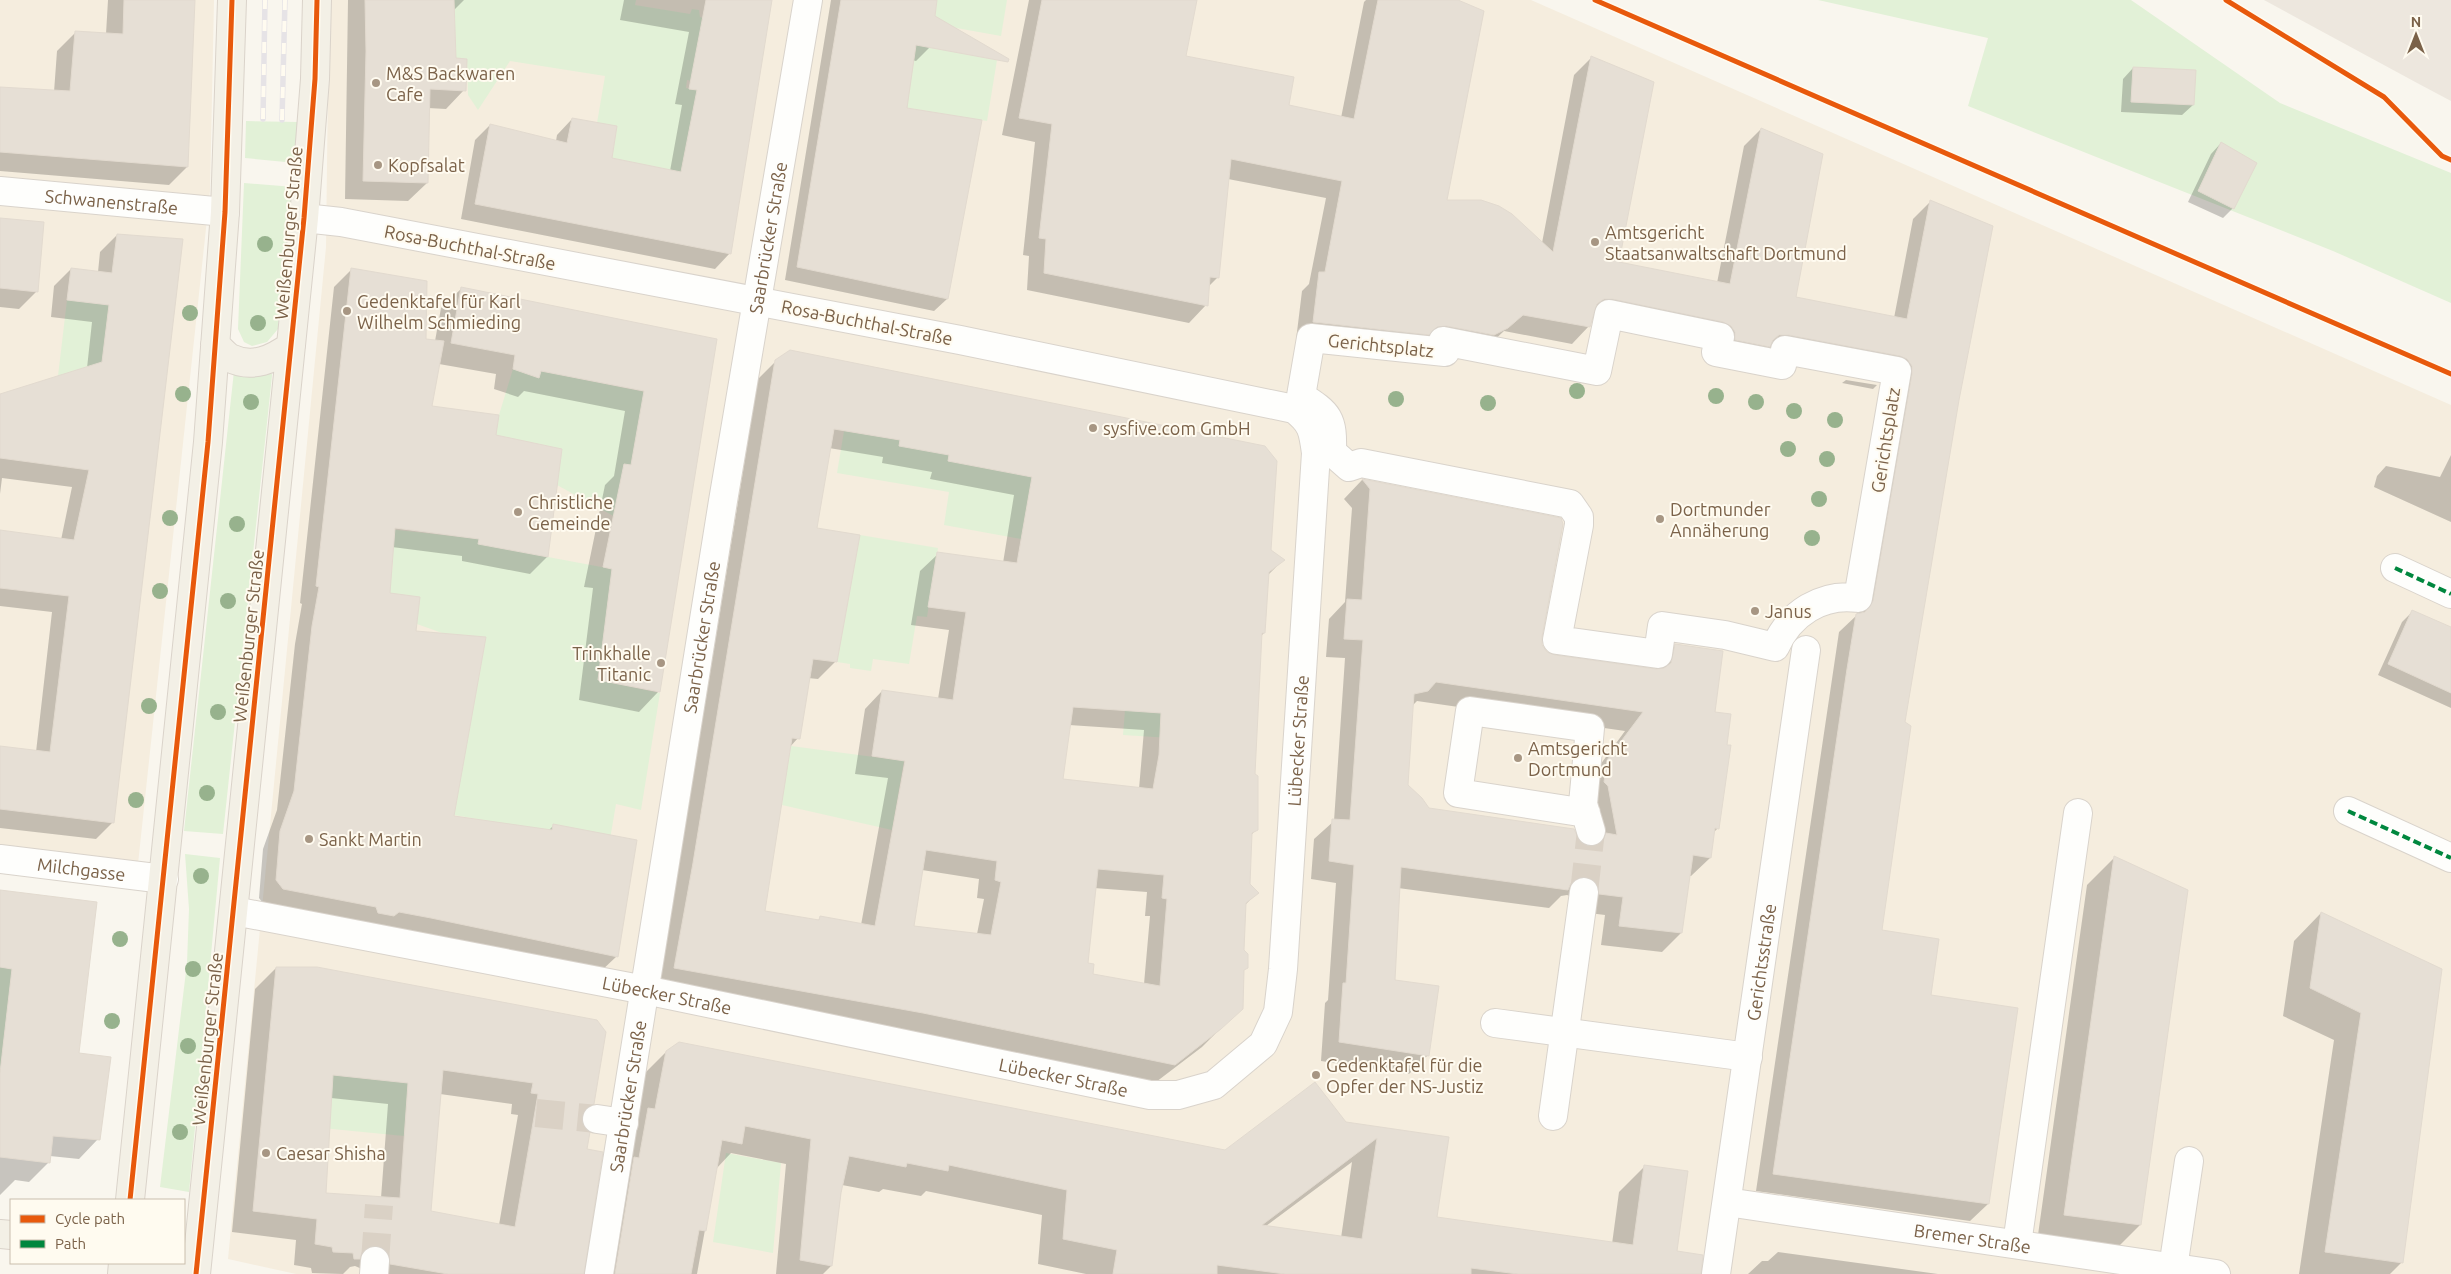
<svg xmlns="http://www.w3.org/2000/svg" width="2451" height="1274" font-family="Ubuntu,sans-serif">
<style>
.residential{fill:#f5edde}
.industrial{fill:#ede7de}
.green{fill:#e2f1d7}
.shadow{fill:#0003;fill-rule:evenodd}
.building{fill:#e6dfd5;stroke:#e2dacf;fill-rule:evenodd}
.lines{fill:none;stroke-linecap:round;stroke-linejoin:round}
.minor-tunnel{stroke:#dad1c5;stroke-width:28;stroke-dasharray:28 14;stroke-linecap:butt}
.minor-casing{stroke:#d9d3cb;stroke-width:30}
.major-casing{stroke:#dad3ca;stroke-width:30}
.minor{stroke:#fefefc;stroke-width:28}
.major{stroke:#f3f0e6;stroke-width:28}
.rail-casing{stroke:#e6e3e6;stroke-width:5.5}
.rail{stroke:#fffbf0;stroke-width:4;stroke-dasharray:11;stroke-linecap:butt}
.quiet{stroke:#00873e;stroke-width:4;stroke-dasharray:8 4;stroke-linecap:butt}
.cycleway-casing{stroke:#fffbf0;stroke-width:8}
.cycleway{stroke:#e8590c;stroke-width:5}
.tree{fill:#97b28d}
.poi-dot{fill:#a79683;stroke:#fffbf0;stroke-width:2}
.labels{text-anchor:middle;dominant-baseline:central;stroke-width:4;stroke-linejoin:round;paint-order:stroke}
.poi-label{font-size:18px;fill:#7b6249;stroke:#fffbf0;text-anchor:start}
.street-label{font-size:18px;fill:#7b6249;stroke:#fffbf0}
</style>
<rect width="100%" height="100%" fill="#f9f6ee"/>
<path class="residential" d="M0 0H214L210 191 138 864 0 847Z
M329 0H1531L2451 405V1274H296L228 1259 326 247Z"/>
<path class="industrial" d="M2264 0H2451V101L2419 84Z"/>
<path class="green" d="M454 0H636L635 5 690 14 692 9 699 10 700 17 703 18 692 81 687 80 686 88 727 95 681 172 612 158 617 127 597 123 605 76 510 61 478 110 468 95 467 59 456 58Z
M937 0H1007L1001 36 934 24Z
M1818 0H2131L2280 103 2451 173V303L2333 251 1968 106 1988 38Z
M916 45 997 60 987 121 903 107Z
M246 121 298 122 296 163 245 158Z
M244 183 294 187 278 329 267 342 252 346 244 342 238 329Z
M67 300 109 305 100 379 58 376Z
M513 369 538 378 541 371 660 395 635 445 631 465 624 464 616 505 619 519 557 485 562 449 496 435 499 415Z
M234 371 272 374V376L223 834 184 831Z
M844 431 900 440 899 445 950 451 948 461 1032 477 1021 539 944 525 949 492 837 473Z
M388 529 479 539V544L612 569 598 680 660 693 641 810 616 804 607 857 579 829 553 824 549 844 500 823 454 815 486 637 442 633 417 624 419 597 398 594 380 602C396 572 395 562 388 529Z
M860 535 938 548 927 617 917 616 909 664 873 659 871 671 850 668V664L837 662Z
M1125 710 1161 713 1186 739 1123 735Z
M791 746 904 761 892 830 782 805 783 799 779 798Z
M185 854 220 858 189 1192 160 1187 187 963 189 909Z
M0 967 12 969 0 1073Z
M332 1075 408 1083 404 1136 322 1128Z
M726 1153 781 1163 773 1253 713 1242Z"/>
<path class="shadow" d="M108 0H193L187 167 169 185 0 171V88L54 92 57 51 75 33 106 34Z
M348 0H464L453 11 454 59 464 90 446 109 428 108 427 183 408 201 345 199Z
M624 0H770L730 253 715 269 461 219 475 140 490 125 556 141 557 135 572 119 610 159 670 171 682 105 675 104 689 32 620 20Z
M831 0H936L929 48 916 61 912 60 905 109 947 299 934 311 785 280Z
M1029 0H1196L1185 57 1287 106 1341 118 1364 2 1366 0H1455L1445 202 1542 243 1574 75 1591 58 1617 263 1717 283 1744 146 1761 129 1794 298 1894 318 1913 219 1931 201 1957 400 1904 723 1880 931 1929 996 1988 1204 1970 1221 1756 1191 1839 632 1857 615 1895 392V384L1705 339 1594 316 1589 326 1572 344 1504 331 1489 345 1411 352 1296 340 1302 291 1309 284 1326 198 1228 179 1218 277 1208 287 1206 305 1189 323 1027 290 1029 256 1023 255 1035 142 1002 135Z
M2133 68 2193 105 2182 115 2121 112 2123 79Z
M2221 143 2233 208 2223 218 2188 202 2211 154Z
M0 219 37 291 19 309 0 307Z
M117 235 113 822 96 839 0 828V748L36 752 52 612 0 606V531L61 540 72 487 2 478 0 494V396L87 368 92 322 51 317 54 286 71 269 98 272 100 252Z
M352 269 424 340 435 341 441 308 461 289 715 340 658 692 639 712 579 700 593 588 584 587 605 485 614 476 625 411 524 391 518 397 494 389 496 374 439 364 431 407 495 436 547 557 530 574 462 561V556L392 547 389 595 415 632 452 817 548 831 554 825 617 956 599 973 265 906 259 898 263 849 277 810 295 644 302 604 300 603 334 287Z
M776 361 1270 551 1283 560 1267 576 1264 633 1261 636 1254 775 1257 829 1251 835 1248 885 1257 893 1244 906 1242 972 1223 1026 1202 1047 1156 1082 845 1020 657 985 676 882 758 379ZM829 448 883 457 882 463 932 472 930 479 1014 495 1003 563 938 554 920 571 911 625 949 630 938 699 882 691 865 709 855 774 888 778 861 925 821 918 817 921 764 912 789 748 798 738 808 678 818 679 836 661 816 529ZM1069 725 1144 730 1139 789 1062 780ZM922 870 979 879 977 898 984 899 977 934 913 927ZM1094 888 1147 892 1145 916H1150L1144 984 1091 975 1087 964Z
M1846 380 1877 385 1873 389 1842 383Z
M2451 455V522L2374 487 2377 476 2386 466 2440 477Z
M1362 480 1560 519 1540 637 1541 646 1547 653 1555 657 1655 671 1657 664 1676 645 1714 713 1718 828 1713 833 1710 858 1691 876H1689L1681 933 1662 952 1601 945 1605 915 1581 912 1575 898 1567 895 1561 896 1549 908 1398 888 1394 981 1428 1055 1409 1074 1321 1061 1325 1003 1328 1000 1336 883 1311 879 1314 839 1334 821 1345 658 1326 657 1329 619 1345 602 1352 508 1344 499ZM1417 701 1625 731 1589 780 1590 804 1597 845 1588 848 1580 844 1428 809 1406 785 1412 706Z
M2413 611 2451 628V708L2378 675 2402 622Z
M2114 858 2140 1225 2113 1252 2037 1242 2087 885Z
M0 891 78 1054 98 1139 79 1159 50 1156 49 1162 29 1182 15 1180 0 1195Z
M2321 913 2440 970 2402 1262 2390 1274H2299L2334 1040 2283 1016 2294 941Z
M276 968 593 1103 581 1116 573 1274H367L362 1269 355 1266 350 1267 343 1274 312 1273 311 1268 294 1265 296 1240 232 1232 255 989ZM440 1094 512 1104 511 1114 518 1115 499 1225 429 1212ZM331 1098 388 1104 381 1198 324 1194Z
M666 1052 1225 1152 1345 1123 1448 1139 1436 1218 1612 1244 1619 1192 1645 1166 1672 1274H1086L1038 1264 1042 1215 926 1191 921 1196 883 1189 879 1192 842 1185 831 1266 823 1274H776L786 1164 731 1153 716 1169 697 1274H593L640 1078ZM1352 1162 1341 1238 1266 1226Z
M1778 1252 1938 1274H1748L1762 1261H1768Z"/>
<path class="building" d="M124 0H195L188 167 0 152V87L70 91 75 31 123 34Z
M365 0H454L456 58 467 59 466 91 430 89 428 183 363 181 366 51Z
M706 0H772L731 254 475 204 490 124 567 143 572 118 617 126 612 158 681 172 697 90 689 89Z
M841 0H937L935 16 1009 59 1008 62 916 45 907 108 982 120 948 299 797 267Z
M1042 0H1197L1186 56 1294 77 1289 105 1354 119 1378 0H1458L1484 11 1447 200H1481L1499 206 1512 214 1553 252 1591 56 1654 82 1619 262 1730 284 1761 128 1823 154 1796 297 1907 319 1930 200 1993 226 1959 400 1905 722 1911 726 1882 930 1939 939 1931 995 2018 1008 1989 1204 1773 1174 1847 669 1856 614 1865 612 1873 601 1912 374V366L1907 359 1900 356 1788 335H1779L1773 340 1770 347 1735 340V332L1731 326 1723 322 1612 299H1604L1597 304 1590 327 1523 315 1508 328 1494 335 1446 326 1437 327 1429 335 1313 322 1319 272H1325L1342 181 1231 159 1219 278 1210 277 1208 306 1044 273 1046 239 1039 238 1052 124 1019 118Z
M2133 67 2196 70 2194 105 2131 102Z
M2221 142 2257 163 2234 209 2198 191Z
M0 218 44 222 38 292 0 288Z
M117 234 183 239 114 823 0 809V746L50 752 69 596 0 588V530L74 540 89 470 0 458V394L102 362 109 305 67 300 71 268 112 273Z
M351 268 427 281 426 339 444 341 432 406 499 415 496 435 562 449 548 557 478 544 479 539 395 528 390 593 420 597 416 631 486 637 454 816 552 830 553 824 637 840 618 957 431 918 399 912 394 916 378 913 376 907 283 889 276 880 280 831 294 791 312 626 319 587 316 586Z
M461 287 717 339 660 692 598 680 612 569 603 567 624 464 631 465 644 391 541 371 539 378 513 369 515 355 451 343Z
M790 350 1265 446 1277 461 1271 550 1285 560 1269 572 1265 633H1262L1255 774 1258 776V830L1252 833 1250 884 1259 893 1246 903 1244 950 1248 954V968L1244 970 1243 1009 1221 1029 1175 1065 923 1013 674 968 693 863 775 360ZM834 429 900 440 899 446 949 455 948 461 1032 477 1017 563 937 552 928 607 966 612 953 700 882 690 872 756 905 761 875 926 820 916 819 920 765 911 792 738 800 739 813 659 837 662 860 535 817 528ZM1073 707 1161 713 1159 755 1153 789 1063 779ZM926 850 997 861 995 880 1001 882 991 935 914 926ZM1098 869 1164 875 1162 898 1167 899 1160 986 1093 974 1094 964 1088 963Z
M1362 479 1561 518 1563 524 1542 637V645L1547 652 1555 655 1656 669 1664 668 1671 663 1675 644 1723 651 1715 712 1731 714 1727 745H1731L1719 829 1715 828 1711 858 1693 855 1682 933 1619 926 1623 897 1599 894 1598 886 1594 880 1587 877 1578 878 1571 883 1568 890 1401 867 1395 980 1439 986 1429 1056 1339 1042 1343 983H1346L1354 865 1329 861 1332 819 1350 820 1363 640 1344 639 1347 599 1362 600 1370 489ZM1436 682 1643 712 1607 760 1604 782 1608 786 1617 835 1606 833 1602 842 1596 846H1588L1580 842 1574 829 1429 808 1422 798 1408 785 1414 694 1428 691Z
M2412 610 2451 627V693L2388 664Z
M2114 856 2188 890 2141 1225 2064 1215Z
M0 890 97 902 79 1053 111 1057 100 1140 53 1136 50 1163 0 1157V1073L12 969 0 967Z
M2321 912 2442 969 2403 1263 2325 1252 2361 1013 2310 988Z
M276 967H317L597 1020 606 1032 594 1104 585 1109 582 1117 583 1125 590 1132 587 1149 603 1152 584 1274H448L390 1264 389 1254 383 1248 376 1245 368 1247 362 1252 360 1259H354L353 1253 333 1252 332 1247 315 1244 317 1219 253 1211ZM443 1070 533 1083 531 1093 538 1094 515 1227 431 1211ZM333 1075 408 1083 400 1198 326 1193Z
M679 1042 1225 1150 1315 1082 1346 1122 1449 1137 1437 1217 1633 1245 1644 1165 1688 1171 1677 1251 1703 1255 1701 1274H1518L1471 1268V1274H1285L1217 1265V1274H1113L1117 1250 1063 1239 1067 1190 949 1165 948 1171 907 1163 906 1167 849 1156 841 1193 832 1266 800 1260 811 1139 745 1126 742 1144 722 1140 706 1231 699 1230 691 1274H615L634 1157 639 1158 648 1108 655 1109 666 1051ZM1377 1138 1362 1239 1262 1225Z"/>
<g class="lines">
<path class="minor-tunnel" d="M1584 892 1591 831
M536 1113 597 1119
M375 1261 379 1205"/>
<defs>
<g id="minor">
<path id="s1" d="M0 191 225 212"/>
<path d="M1609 314 1720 337 1716 352 1782 365 1785 350 1897 371 1858 598C1822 593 1790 613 1775 647L1725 635 1662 626 1658 654 1557 640 1579 525V517L1570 504 1361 463 1349 467 1332 452C1333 418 1329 414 1301 396L1311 338 1445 352V350H1442L1443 341 1597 371Z"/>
<path d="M2395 568 2451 594"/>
<path d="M2348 811 2451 858"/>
<path d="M1586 813 1458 793 1470 711 1590 728 1583 804 1591 831"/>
<path id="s2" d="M0 859 164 879"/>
<path id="s3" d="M234 911 645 990 1150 1095H1178L1214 1085 1263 1044 1278 1012 1283 969 1316 453C1313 430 1312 423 1294 409L960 340 341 222 304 218"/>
<path d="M1495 1023 1748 1057"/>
<path d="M1553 1116 1584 892"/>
<path d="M597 1119 624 1123"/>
<path id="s4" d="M1727 1202 2216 1274"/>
<path d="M2017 1244 2078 813"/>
<path d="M2173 1268 2189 1161"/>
<path d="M374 1274 375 1261"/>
<path id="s5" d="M599 1274 723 501 808 0"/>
<path id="s6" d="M1716 1274 1806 650"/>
</g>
<path id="major" d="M215 344C220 349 225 355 230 358 253 369 273 359 291 346
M130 1200 208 442 225 212 232 0
M0 1234 11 1235
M141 1263 196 1274
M122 1274 123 1263
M196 1274 304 218 315 79 317 0"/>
</defs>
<use href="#minor" class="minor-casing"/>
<use href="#major" class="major-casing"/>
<use href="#minor" class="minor"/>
<use href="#major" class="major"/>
<defs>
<path id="rail" d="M263 119 265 0
M282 120 285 0"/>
</defs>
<use href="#rail" class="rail-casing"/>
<use href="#rail" class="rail"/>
<path class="quiet" d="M2395 568 2451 594
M2348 811 2451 858"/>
<defs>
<path id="cycleway" d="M1595 0 2451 374
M2226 0 2384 97 2442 156 2451 160
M130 1200 208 442 225 212 232 0
M196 1274 304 218 315 79 317 0"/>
</defs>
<use href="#cycleway" class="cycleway-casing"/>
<use href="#cycleway" class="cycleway"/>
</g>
<g class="tree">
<circle cx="265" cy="244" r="8"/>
<circle cx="190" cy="313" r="8"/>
<circle cx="258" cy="323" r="8"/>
<circle cx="1577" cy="391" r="8"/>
<circle cx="183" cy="394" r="8"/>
<circle cx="1716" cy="396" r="8"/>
<circle cx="1396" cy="399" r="8"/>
<circle cx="251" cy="402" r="8"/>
<circle cx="1756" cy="402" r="8"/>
<circle cx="1488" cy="403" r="8"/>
<circle cx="1794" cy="411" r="8"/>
<circle cx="1835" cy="420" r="8"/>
<circle cx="1788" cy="449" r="8"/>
<circle cx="1827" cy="459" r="8"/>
<circle cx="1819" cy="499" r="8"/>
<circle cx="170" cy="518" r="8"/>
<circle cx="237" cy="524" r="8"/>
<circle cx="1812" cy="538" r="8"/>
<circle cx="160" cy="591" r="8"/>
<circle cx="228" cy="601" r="8"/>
<circle cx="149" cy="706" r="8"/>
<circle cx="218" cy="712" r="8"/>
<circle cx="207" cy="793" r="8"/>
<circle cx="136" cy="800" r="8"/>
<circle cx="201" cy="876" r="8"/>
<circle cx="120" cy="939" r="8"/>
<circle cx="193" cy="969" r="8"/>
<circle cx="112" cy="1021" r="8"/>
<circle cx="188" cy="1046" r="8"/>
<circle cx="180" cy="1132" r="8"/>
</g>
<g class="poi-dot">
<circle cx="376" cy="83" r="5"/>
<circle cx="378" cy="165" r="5"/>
<circle cx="1595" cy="242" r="5"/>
<circle cx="347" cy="311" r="5"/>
<circle cx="1093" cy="428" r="5"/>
<circle cx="518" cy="512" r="5"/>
<circle cx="1660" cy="519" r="5"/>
<circle cx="1755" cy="611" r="5"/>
<circle cx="661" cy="663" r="5"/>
<circle cx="1518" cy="758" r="5"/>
<circle cx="309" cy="839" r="5"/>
<circle cx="1316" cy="1075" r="5"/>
<circle cx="266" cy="1153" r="5"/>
</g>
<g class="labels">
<g class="poi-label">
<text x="386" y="73">M&amp;S Backwaren<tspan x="386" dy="21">Cafe</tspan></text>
<text x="388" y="165">Kopfsalat</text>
<text x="1605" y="232">Amtsgericht<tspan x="1605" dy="21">Staatsanwaltschaft Dortmund</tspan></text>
<text x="357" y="301">Gedenktafel für Karl<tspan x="357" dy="21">Wilhelm Schmieding</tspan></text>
<text x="1103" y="428">sysfive.com GmbH</text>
<text x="528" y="502">Christliche<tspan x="528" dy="21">Gemeinde</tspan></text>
<text x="1670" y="509">Dortmunder<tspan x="1670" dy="21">Annäherung</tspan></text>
<text x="1765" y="611">Janus</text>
<text x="651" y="653" text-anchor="end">Trinkhalle<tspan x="651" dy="21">Titanic</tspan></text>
<text x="1528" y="748">Amtsgericht<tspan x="1528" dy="21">Dortmund</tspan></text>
<text x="319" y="839">Sankt Martin</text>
<text x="1326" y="1065">Gedenktafel für die<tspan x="1326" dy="21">Opfer der NS-Justiz</tspan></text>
<text x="276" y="1153">Caesar Shisha</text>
</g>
<g class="street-label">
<text stroke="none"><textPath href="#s1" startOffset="112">Schwanenstraße</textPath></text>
<text transform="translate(288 233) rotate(-85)">Weißenburger Straße</text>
<text stroke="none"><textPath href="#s5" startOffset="1050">Saarbrücker Straße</textPath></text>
<text transform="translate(470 247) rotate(11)">Rosa-Buchthal-Straße</text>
<text transform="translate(867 322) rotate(11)">Rosa-Buchthal-Straße</text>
<text transform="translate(1381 345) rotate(6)">Gerichtsplatz</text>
<text transform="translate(1885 440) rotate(-81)">Gerichtsplatz</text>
<text transform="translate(248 636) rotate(-84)">Weißenburger Straße</text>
<text stroke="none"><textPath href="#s5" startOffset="645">Saarbrücker Straße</textPath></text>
<text stroke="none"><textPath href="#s3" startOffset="1371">Lübecker Straße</textPath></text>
<text stroke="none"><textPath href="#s2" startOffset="82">Milchgasse</textPath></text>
<text stroke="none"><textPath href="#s6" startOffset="315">Gerichtsstraße</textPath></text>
<text stroke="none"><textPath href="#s3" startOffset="441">Lübecker Straße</textPath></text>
<text transform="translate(207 1039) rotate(-84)">Weißenburger Straße</text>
<text stroke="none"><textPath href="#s3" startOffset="846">Lübecker Straße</textPath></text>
<text stroke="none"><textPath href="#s5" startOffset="180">Saarbrücker Straße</textPath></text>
<text stroke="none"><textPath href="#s4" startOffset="248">Bremer Straße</textPath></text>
</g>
</g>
<rect x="10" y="1199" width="175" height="65" fill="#fffbf0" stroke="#cabead"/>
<rect x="20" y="1215" width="25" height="8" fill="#e8590c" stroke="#cabead"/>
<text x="55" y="1224" font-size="15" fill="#7b6249">Cycle path</text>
<rect x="20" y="1240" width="25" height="8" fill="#00873e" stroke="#cabead"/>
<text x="55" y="1249" font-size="15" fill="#7b6249">Path</text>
<g transform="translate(2416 35)" stroke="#fffbf0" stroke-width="4" paint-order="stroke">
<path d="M0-4L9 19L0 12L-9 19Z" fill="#7b6249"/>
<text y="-8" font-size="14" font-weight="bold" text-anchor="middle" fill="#7b6249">N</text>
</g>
</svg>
